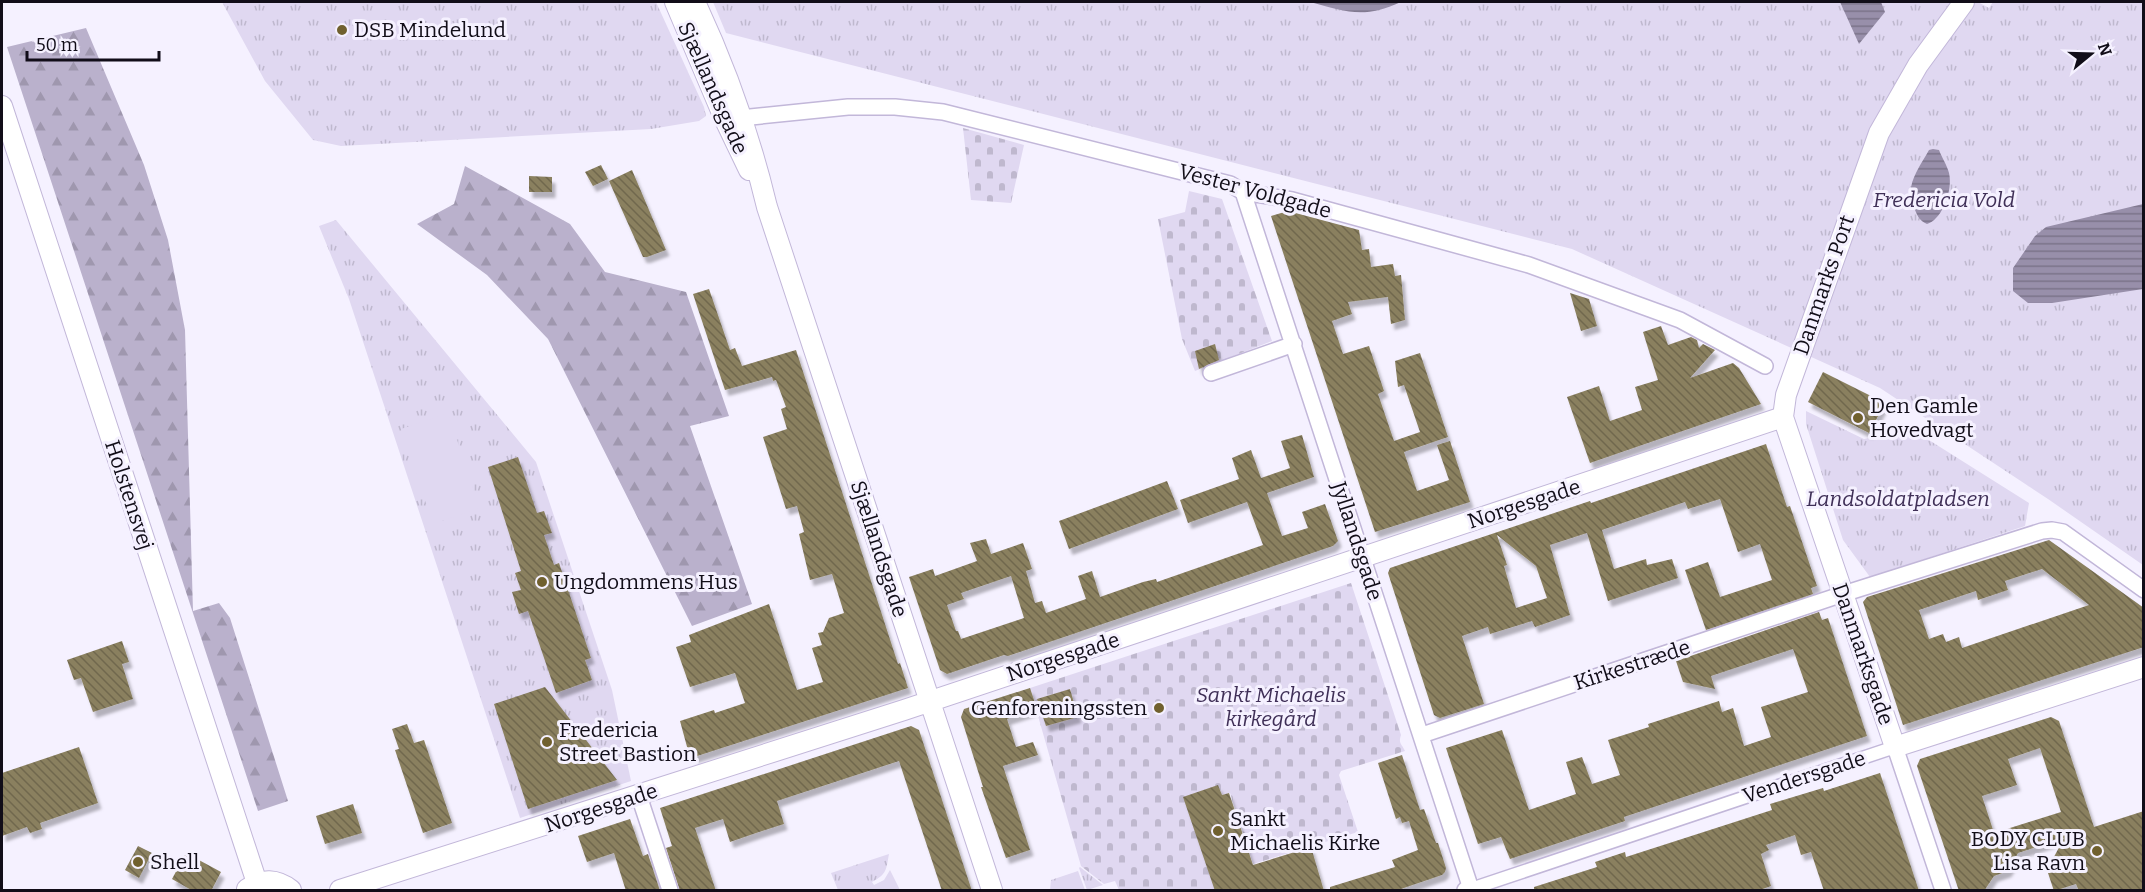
<svg xmlns="http://www.w3.org/2000/svg" width="2145" height="892" font-family="Bitter,serif">
<style>
.grass{fill:url(#grass-tufts)}
.forest{fill:url(#forest-firs)}
.cemetery{fill:url(#cemetery-stones)}
.pitch{fill:#e0d8f1}
.water{fill:url(#water-rules)}
.building{fill:url(#building-back-hatch);fill-rule:evenodd;filter:url(#shadow)}
.lines{fill:none;stroke-linecap:round;stroke-linejoin:round}
.pedestrian-casing{stroke:#c2b7d9;stroke-width:15}
.minor-casing{stroke:#c2b7d9;stroke-width:18}
.tertiary-casing{stroke:#c2b7d9;stroke-width:22}
.pedestrian{stroke:#fff;stroke-width:12}
.minor{stroke:#fff;stroke-width:15}
.tertiary{stroke:#fff;stroke-width:20}
.poi-dot{fill:#70602e;stroke:#f5f1ff;stroke-width:2}
.labels{text-anchor:middle;dominant-baseline:central;stroke-width:6;stroke-linejoin:round;paint-order:stroke}
.poi-label{font-size:21px;fill:#110d18;stroke:#f5f1ff;text-anchor:start}
.street-label{font-size:21px;fill:#110d18;stroke:#f5f1ff}
.park-label{font-size:21px;font-style:italic;fill:#3f2f57;stroke:#f5f1ff}
</style>
<defs>
<pattern id="grass-tufts" width="24" height="20" patternUnits="userSpaceOnUse" patternTransform="scale(1.5)"><rect width="24" height="20" fill="#e0d8f1"/><path d="M3 7l-1-3M5 7V3M7 7l1-3M15 17l-1-3M17 17v-4M19 17l1-3" fill="none" stroke="#bfb8ce"/></pattern>
<pattern id="forest-firs" width="22" height="20" patternUnits="userSpaceOnUse" patternTransform="scale(1.5)"><rect width="22" height="20" fill="#bab1cc"/><path d="M5 1l3.5 6h-7zM16 11l3.5 6h-7z" fill="#9f97ae"/></pattern>
<pattern id="cemetery-stones" width="16" height="16" patternUnits="userSpaceOnUse" patternTransform="scale(1.5)"><rect width="16" height="16" fill="#e0d8f1"/><path d="M2 7V4a2 2 0 0 1 4 0v3zM10 15v-3a2 2 0 0 1 4 0v3z" fill="#bfb8ce"/></pattern>
<pattern id="water-rules" width="6" height="5" patternUnits="userSpaceOnUse" patternTransform="scale(1.5)"><rect width="6" height="5" fill="#988faa"/><path d="M0 2.5h6" fill="none" stroke="#7b7389"/></pattern>
<pattern id="building-back-hatch" width="6" height="6" patternUnits="userSpaceOnUse" patternTransform="scale(1.5)"><rect width="6" height="6" fill="#8a805f"/><path d="M-1 5l2 2M0 0l6 6M5-1l2 2" fill="none" stroke="#6f674d"/></pattern>
<filter id="shadow"><feDropShadow dx="3.5" dy="6" stdDeviation="1.5" flood-color="#0004"/></filter>
</defs>
<rect width="100%" height="100%" fill="#f5f1ff"/>
<path class="grass" d="M222 2H656L704 107 706 116 699 121 651 129 341 146 313 140 265 81Z
M713 2H1978L1989 8 1993 2H2143V565L2048 499 1880 388 1572 249 726 33Z
M336 220 536 462 612 690 631 781 520 818 349 299 319 226Z
M1806 411 1864 439 1913 430 2029 503 2025 526 1870 577 1843 540 1806 424Z
M889 854C886 870 887 874 872 882L874 885 884 880 890 870 900 890H838L831 873Z
M1080 867 1103 885 1087 890 1079 868Z
M1078 871 1085 890H1050L1051 880Z"/>
<path class="forest" d="M86 28 144 165 168 240 185 330 193 611 219 603 230 618 288 801 258 811 7 47Z
M465 166 570 224 605 272 686 292 729 416 690 426 752 604 692 626 548 339 487 275 417 224 454 204Z"/>
<path class="cemetery" d="M963 128 1024 145 1011 203 971 200Z
M1189 191 1222 199 1272 341 1195 371 1182 339 1158 219 1185 212Z
M1351 583 1401 735C1398 744 1402 744 1405 751L1341 771 1339 775 1358 832 1253 864 1230 793 1222 795 1218 786 1215 890H1119L1115 881 1104 884 1081 866 1030 688Z"/>
<path class="pitch" d="M448 413 480 508 433 524 401 429Z"/>
<path class="water" d="M1310 2H1401C1364 19 1347 12 1310 2Z
M1840 2H1881L1885 12 1859 44Z
M1933 149 1939 150C1942 158 1947 165 1949 173 1953 189 1943 219 1927 224 1920 221 1918 217 1915 210 1903 187 1918 170 1929 150Z
M2143 204V289L2052 303H2028L2013 291V268L2035 236 2046 227Z"/>
<path class="building" d="M601 165 608 179 593 186 585 172Z
M632 170 666 250 647 257H643L609 181Z
M529 176 552 177V192H529Z
M1288 211 1359 230 1362 250 1369 249 1371 267 1393 264 1395 276 1401 275 1405 320 1391 324 1388 297 1348 302 1352 314 1332 321 1343 354 1369 346 1384 391 1378 394 1394 441 1420 432 1404 385 1398 387 1395 361 1420 353 1448 437 1404 452 1417 491 1449 480 1437 445 1450 441 1470 502 1375 532 1271 216Z
M709 289 730 350 735 348 742 366 796 350 898 664 900 663 908 688 694 757 689 754 680 721 714 710 715 713 745 703 735 673 690 687 676 647 691 642 689 635 769 604 797 690 823 682 812 648 822 645 818 633 823 632 829 618 844 613 832 574 810 580 799 534 804 532 797 506 786 509 763 437 787 429 781 409 786 407 776 380 773 381 772 377 725 390 693 294Z
M1570 293 1589 299 1597 326 1581 331Z
M1661 326 1668 345 1691 337 1697 340 1699 348 1703 344 1715 350 1690 378 1733 363 1739 368 1761 404 1590 463 1567 397 1599 386 1610 421 1642 410 1635 387 1658 380 1643 332Z
M1215 344 1219 360 1199 369 1195 351Z
M1823 372 1885 403 1869 433 1808 402Z
M1302 435 1314 477 1267 493 1282 536 1308 528 1302 512 1325 504 1338 541 1333 546 1008 656 1004 655 947 674 940 670 909 577 933 569 935 576 977 561 970 543 986 539 991 554 1023 543 1032 569 1026 571 1035 603 1042 601 1046 613 1086 599 1078 576 1092 571 1100 597 1143 582 1156 579 1157 582 1263 545 1247 502 1188 523 1180 500 1239 479 1232 458 1251 450 1261 478 1290 468 1281 441ZM1011 576 1024 618 961 639 958 631H956L947 605 964 599 961 593Z
M1766 444 1787 507 1790 506 1817 586 1811 588 1813 594 1706 630 1685 570 1708 562 1720 597 1772 580 1760 544 1738 552 1720 499 1688 509 1685 502 1602 530 1614 569 1646 559 1647 565 1672 559 1678 578 1608 601 1587 533 1550 545 1570 615 1535 627 1532 621 1490 634 1488 627 1462 636 1484 704 1440 718 1434 715 1388 573 1390 568 1590 501 1591 503ZM1497 535 1536 566 1547 598 1516 608 1504 566 1507 565Z
M518 457 537 513 544 511 552 533 544 535 554 565 559 563 591 658 585 660 592 680 556 693 528 611 519 614 512 592 521 590 515 573 521 571 488 467Z
M1167 481 1178 509 1069 549 1059 521Z
M2049 540 2144 608V647L1903 725 1863 602 1867 597ZM2042 569 2089 605 1962 648 1959 637 1946 642 1943 634 1929 639 1919 610 1976 591 1978 600 2008 590 2005 581Z
M1819 612 1822 620 1828 618 1867 736 1624 817 1625 821 1510 859 1501 837 1478 844 1446 748 1502 730 1529 810 1576 794 1566 762 1582 757 1592 784 1620 775 1608 740 1649 727 1648 724 1719 701 1722 712 1733 708 1744 746 1771 737 1761 707 1808 692 1793 649 1711 676 1715 689 1683 682 1676 661Z
M122 641 129 662 122 664 133 699 93 712 81 678 74 680 67 660Z
M545 687 617 780 528 809 494 704Z
M1030 688 1037 709 1007 719 1016 747 1033 742 1038 755 1003 766 1030 850 1006 858 981 787H983L961 717 964 709Z
M1070 689 1078 717 1046 726 1037 699Z
M2051 717 2059 721 2094 827 2144 811V891H2079L2076 884 2054 891 2047 870 2064 838 2018 853 2008 871 1994 876 1984 891H1959L1917 766 1920 759ZM2040 748 2061 812 1994 833 1982 796 2017 785 2008 759Z
M407 724 414 743 424 740 452 823 423 833 395 750 399 749 392 729Z
M911 726 919 730 972 891H942L899 761 777 801 784 824 759 832 730 842 723 819 695 828 716 891H680L666 848 672 846 660 808Z
M79 747 98 803 40 823 42 829 30 833 27 827 2 836V773Z
M1402 755 1420 810 1424 809 1436 843H1438L1446 868 1445 872 1442 875 1395 891H1330V887L1395 867 1392 860 1418 850 1409 821 1402 823 1400 817 1396 819 1378 763Z
M1880 773 1919 891H1824L1811 852 1801 855 1795 835 1766 845 1769 850 1761 854 1771 886 1757 891H1534V887L1597 867 1595 862 1625 852 1626 857 1772 810 1770 804 1823 788 1824 791Z
M1218 785 1222 795 1229 793 1253 865 1311 847 1324 891H1215L1183 797Z
M353 804 362 833 325 844 316 816Z
M630 819 643 856 648 854 660 891H626L614 853 587 862 578 836Z
M138 846 152 853 139 878 125 870Z
M186 853 221 872 211 891H193L172 879Z"/>
<g class="lines">
<defs>
<path id="pedestrian" d="M1471 890V889L1895 747"/>
<path id="minor" d="M731 119 848 107H895L943 112 1230 184 1243 192 1292 200 1529 265 1680 320 1765 366
M1243 192 1471 889 1465 890
M1211 373 1294 344
M1422 735 1843 594 2042 531 2052 530 2063 532 2144 590
M1895 747 1943 890
M639 796 670 890"/>
<path id="tertiary" d="M675 2 725 120 749 170
M695 2C726 68 750 136 767 207L992 890
M1964 2 1918 65 1879 133 1786 395 1783 417 1895 747 2144 667
M2 106 257 883
M247 889C262 878 277 879 291 890
M340 890 904 710 1783 417"/>
</defs>
<use href="#pedestrian" class="pedestrian-casing"/>
<use href="#minor" class="minor-casing"/>
<use href="#tertiary" class="tertiary-casing"/>
<use href="#pedestrian" class="pedestrian"/>
<use href="#minor" class="minor"/>
<use href="#tertiary" class="tertiary"/>
</g>
<g class="poi-dot">
<circle cx="342" cy="30" r="6"/>
<circle cx="1858" cy="418" r="6"/>
<circle cx="542" cy="582" r="6"/>
<circle cx="1159" cy="708" r="6"/>
<circle cx="547" cy="742" r="6"/>
<circle cx="1218" cy="831" r="6"/>
<circle cx="2097" cy="851" r="6"/>
<circle cx="138" cy="862" r="6"/>
</g>
<g class="labels">
<g class="poi-label">
<text x="354" y="30">DSB Mindelund</text>
<text x="1870" y="406">Den Gamle<tspan x="1870" dy="24">Hovedvagt</tspan></text>
<text x="554" y="582">Ungdommens Hus</text>
<text x="1147" y="708" text-anchor="end">Genforeningssten</text>
<text x="559" y="730">Fredericia<tspan x="559" dy="24">Street Bastion</tspan></text>
<text x="1230" y="819">Sankt<tspan x="1230" dy="24">Michaelis Kirke</tspan></text>
<text x="2085" y="839" text-anchor="end">BODY CLUB<tspan x="2085" dy="24">Lisa Ravn</tspan></text>
<text x="150" y="862">Shell</text>
</g>
<g class="street-label">
<text transform="translate(713 88) rotate(66)">Sjællandsgade</text>
<text transform="translate(1255 191) rotate(15)">Vester Voldgade</text>
<text transform="translate(1824 285) rotate(-71)">Danmarks Port</text>
<text transform="translate(129 495) rotate(72)">Holstensvej</text>
<text transform="translate(1524 504) rotate(-18)">Norgesgade</text>
<text transform="translate(1357 541) rotate(72)">Jyllandsgade</text>
<text transform="translate(879 549) rotate(72)">Sjællandsgade</text>
<text transform="translate(1863 654) rotate(71)">Danmarksgade</text>
<text transform="translate(1063 657) rotate(-18)">Norgesgade</text>
<text transform="translate(1632 665) rotate(-18)">Kirkestræde</text>
<text transform="translate(1804 777) rotate(-18)">Vendersgade</text>
<text transform="translate(601 808) rotate(-18)">Norgesgade</text>
</g>
<g class="park-label">
<text x="1944" y="200">Fredericia Vold</text>
<text x="1898" y="499">Landsoldatpladsen</text>
<text x="1271" y="695">Sankt Michaelis<tspan x="1271" dy="24">kirkegård</tspan></text>
</g>
</g>
<rect width="2145" height="892" fill="none" stroke="#110d18" stroke-width="6"/>
<g transform="translate(2091 54) rotate(71)" stroke="#f5f1ff" stroke-width="4.5" paint-order="stroke">
<path d="M0-4.5L10 22L0 15L-10 22Z" fill="#110d18"/>
<text y="-9" font-size="16" font-weight="bold" text-anchor="middle" fill="#110d18">N</text>
</g>
<path d="M27 51v9h132v-9" fill="none" stroke="#110d18" stroke-width="3"/>
<text x="36" y="51" font-size="18" fill="#110d18" stroke="#f5f1ff" stroke-width="4.5" paint-order="stroke">50 m</text>
</svg>
